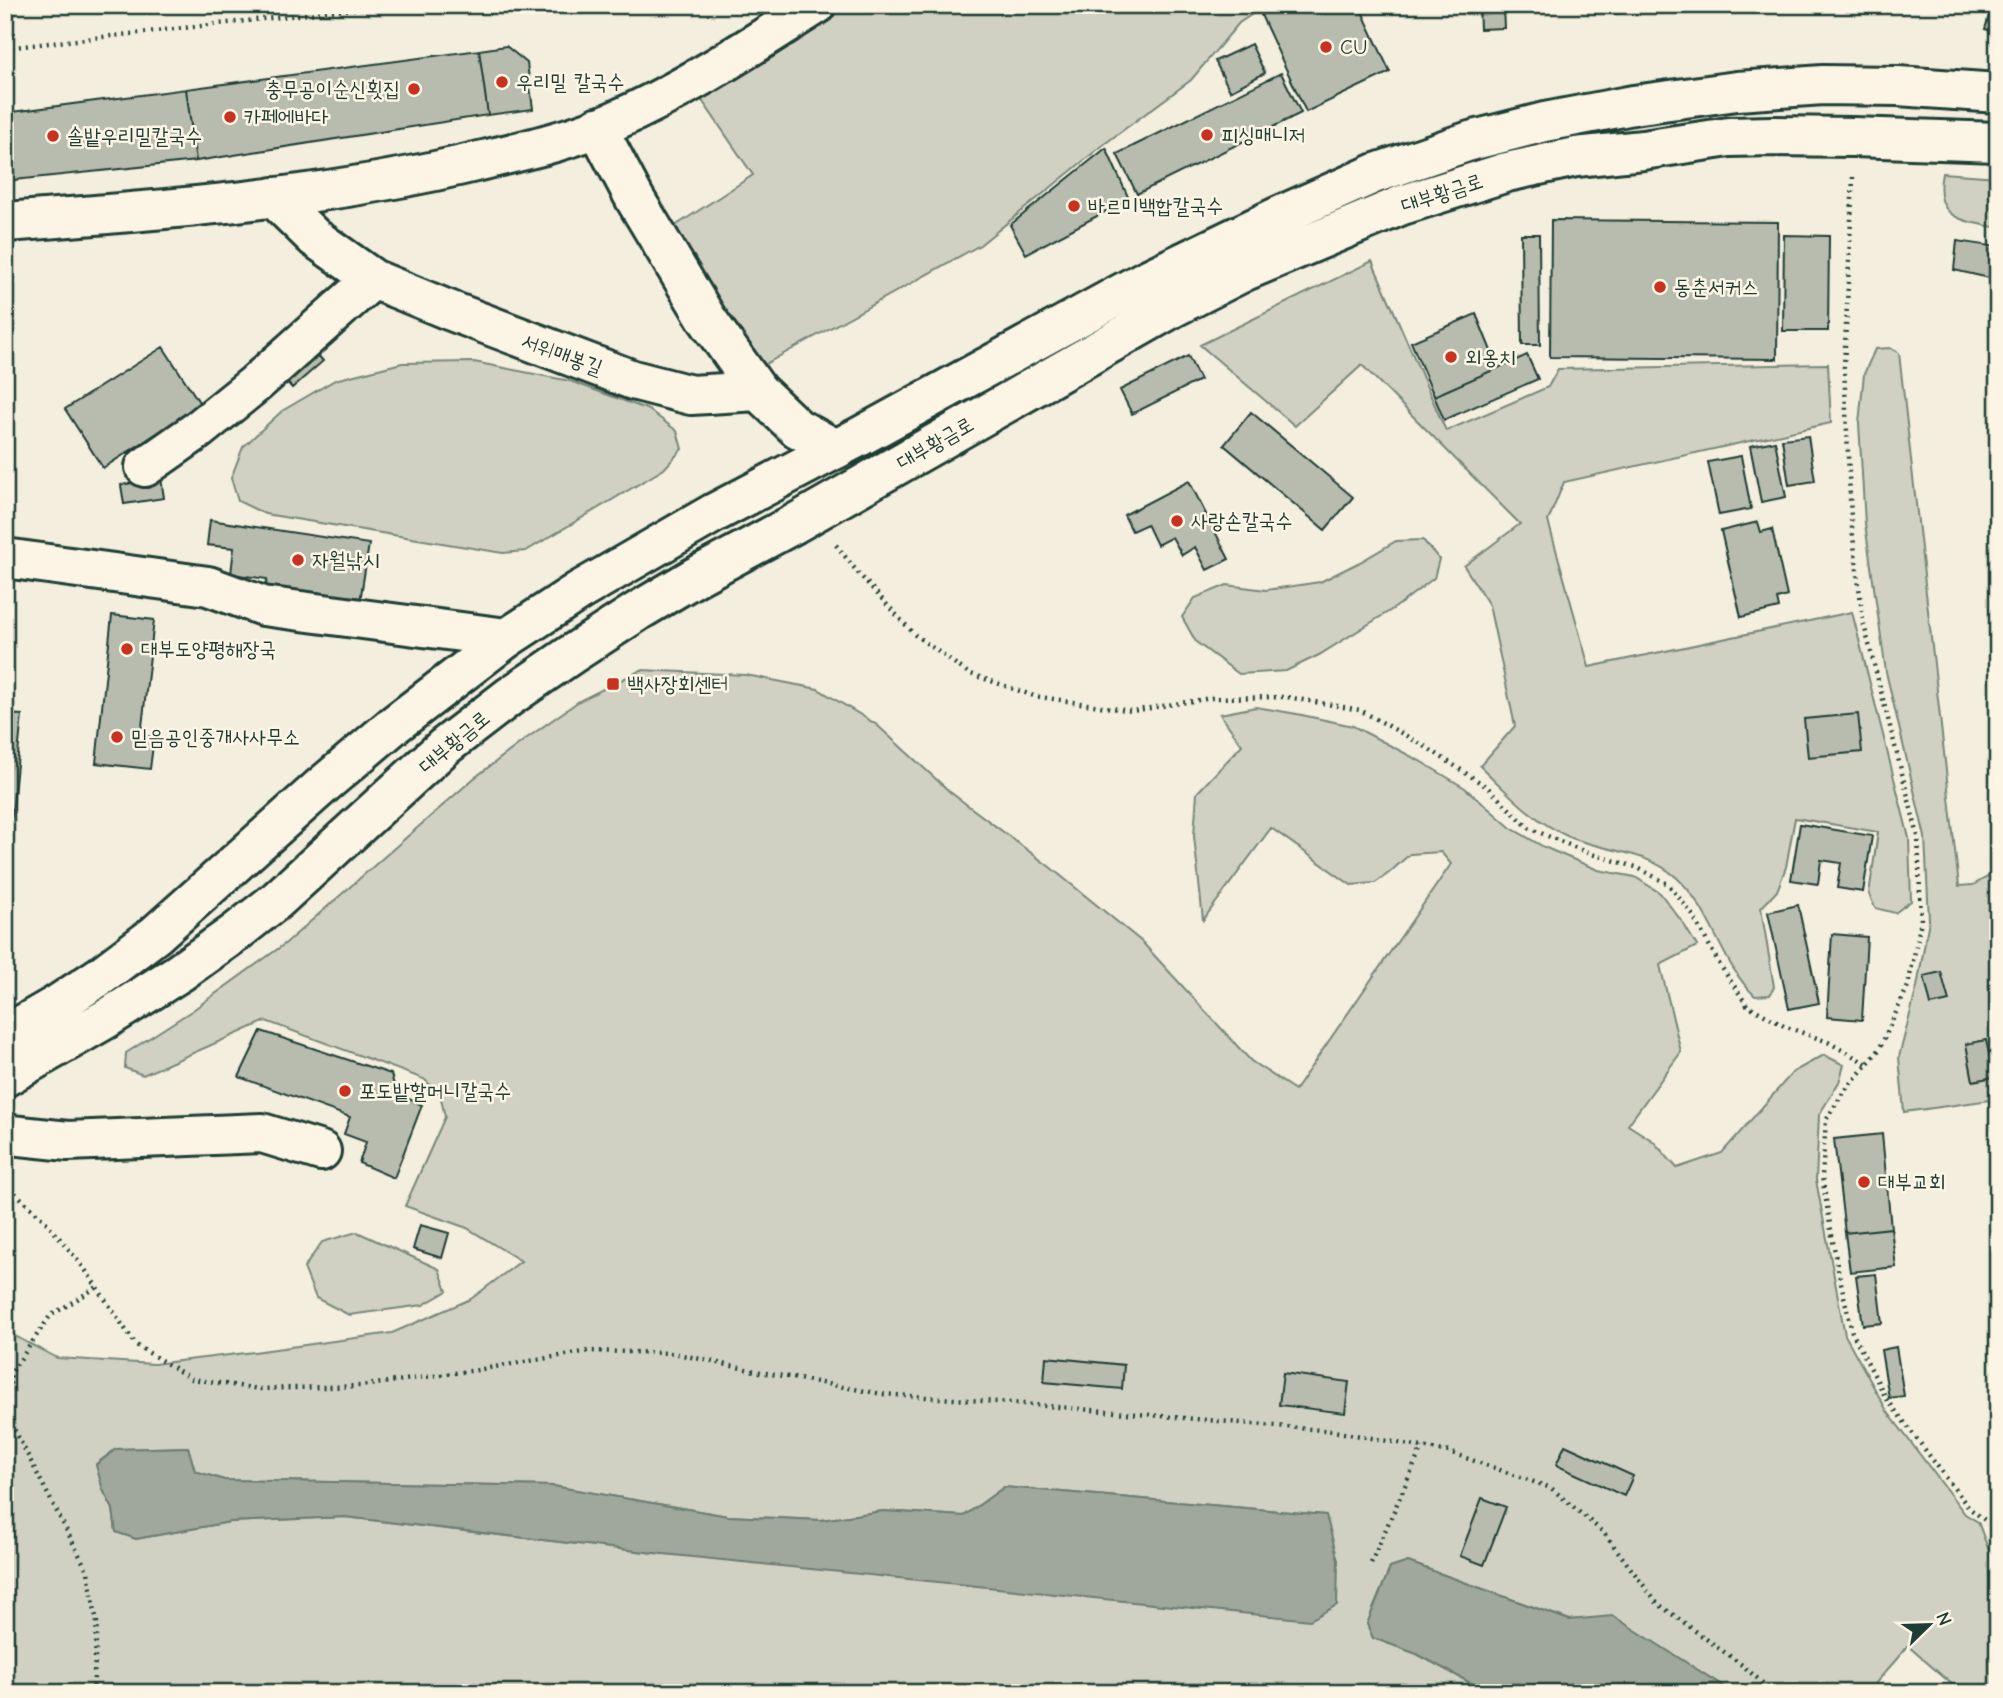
<svg xmlns="http://www.w3.org/2000/svg" width="2003" height="1698" font-family="'Comic Neue','Poor Story',sans-serif">
<style>
.green{fill:#d0d1c2;stroke:#78877b;stroke-width:2;fill-rule:evenodd}
.water{fill:#a0a89b;stroke:#6c7d72;stroke-width:2}
.building{fill:#b8bcae;stroke:#1f3d34;stroke-width:2}
.lines{fill:none;stroke-linecap:round;stroke-linejoin:round}
.minor-casing{stroke:#1f3d34;stroke-width:44}
.major-casing{stroke:#1f3d34;stroke-width:44}
.path{stroke:#1f3d34;stroke-width:4.5;stroke-dasharray:2 5;stroke-linecap:butt}
.minor{stroke:#fcf5e5;stroke-width:38}
.major{stroke:#fcf5e5;stroke-width:38}
.poi-dot{fill:#c8321e;stroke:#fcf5e5;stroke-width:2.5}
.labels{text-anchor:middle;dominant-baseline:central;stroke-width:5;stroke-linejoin:round;paint-order:stroke}
.poi-label{font-size:21px;fill:#1f3d34;stroke:#fcf5e5;text-anchor:start}
.street-label{font-size:21px;fill:#1f3d34;stroke:#fcf5e5}
</style>
<rect width="100%" height="100%" fill="#f3eede"/>
<filter id="ink" filterUnits="userSpaceOnUse"><feTurbulence type="fractalNoise" baseFrequency=".0143" numOctaves="2"/><feDisplacementMap in="SourceGraphic" scale="14" xChannelSelector="R" yChannelSelector="G"/><feConvolveMatrix kernelMatrix="1 2 1 2 8 2 1 2 1" color-interpolation-filters="sRGB"/></filter>
<g filter="url(#ink)">
<path class="green" d="M840 5H1266L1239 23 1191 80 1103 145 980 245 760 367 669 230 753 175 697 93Z
M1942 173 1998 177V228C1962 220 1933 220 1942 173Z
M1372 261 1446 431 1548 387 1558 369 1828 364 1831 423 1564 482 1548 521 1589 667 1852 612 1909 838 1911 901 1895 913 1875 908 1869 894 1878 832 1795 818 1786 867 1777 891 1761 908 1774 987 1770 995 1755 996C1720 963 1712 909 1676 877 1644 849 1603 852 1567 836 1532 820 1508 793 1480 766L1515 726 1489 605 1464 566 1520 524 1362 365 1295 426 1200 345Z
M1890 348 1899 353 1959 886 1973 885 1998 871V1099L1904 1112 1899 1057 1917 987 1929 920 1925 837 1886 672 1865 524 1859 423 1864 374 1875 349Z
M474 362 570 381 649 410 677 431 682 449 664 469 526 551 503 553 265 514 238 501 231 478 243 447 282 411 335 380 402 363Z
M1423 540 1439 559 1434 578 1396 607 1319 655 1286 671 1239 674 1196 642 1182 617 1195 598 1227 585 1266 590 1320 582 1360 562 1396 541Z
M641 670 746 675 818 689 877 725 950 792 1050 867 1142 942 1251 1061 1295 1090 1451 864 1441 852 1410 854 1389 873 1375 883 1351 885 1271 828 1203 920 1194 836 1197 793 1242 745 1220 714 1256 707 1297 714 1353 726 1420 761 1465 788 1511 828 1544 847 1598 870 1635 877 1660 893 1683 923 1697 946 1660 965 1681 1052 1628 1125 1653 1141 1677 1168 1722 1153 1793 1072 1824 1055 1844 1065 1839 1082 1819 1115 1816 1180 1845 1335 1887 1411 1965 1514 1978 1522 1989 1551 1998 1566V1693H1962L1908 1646 1867 1693H1730L1720 1684 1613 1617 1570 1620 1408 1562 1390 1568 1367 1624 1373 1638 1417 1654 1489 1693H5V1542L13 1537 8 1510 5 1508V1331L57 1358 154 1364 254 1352 392 1333 471 1299 521 1261 467 1228 405 1206 445 1117 440 1094 424 1079 266 1021 143 1075 125 1068 126 1053 193 1010 286 943 473 779 527 738 579 701ZM188 1447 195 1471 224 1480 553 1486 728 1516 821 1520 883 1511 964 1516 1004 1487 1325 1515 663 1554 345 1517 230 1522 136 1539 116 1532 113 1509 103 1490 96 1464 116 1449Z
M357 1232 439 1269 447 1291 423 1305 349 1315 316 1298 304 1268 322 1242Z"/>
<path class="water" d="M188 1447 195 1471 224 1480 553 1486 728 1516 821 1520 883 1511 964 1516 1004 1487 1326 1515 1338 1560 1337 1605 1310 1620 663 1554 345 1517 230 1522 136 1539 116 1532 113 1509 103 1490 96 1465 116 1449Z
M1408 1562 1569 1620 1613 1616 1720 1684 1730 1693H1489L1417 1654 1373 1638 1367 1624 1390 1568Z"/>
<path class="building" d="M1282 5H1359L1390 72 1306 112 1261 15Z
M1479 5H1503L1504 28 1480 29Z
M1588 5H1635L1622 13 1613 14Z
M1992 5H1998V33L1985 29Z
M1251 44 1265 73 1230 91 1215 61Z
M506 46 527 63 533 109 488 115 479 50Z
M479 50 488 115 196 161 186 89Z
M1281 73 1301 113 1137 194 1117 154Z
M186 89 196 161 5 181V113Z
M1106 148 1129 199 1026 254 1010 225Z
M1551 220 1778 222 1777 359 1550 357Z
M1521 234H1539L1540 345H1522Z
M1784 235 1829 236 1828 331H1783Z
M1957 241 1998 247V280L1954 270Z
M1476 314 1498 368 1434 396 1411 342Z
M163 347 201 405 103 468 65 409Z
M312 348 323 361 292 388 281 375Z
M1527 355 1538 379 1444 420 1434 396Z
M1188 356 1200 380 1132 414 1120 390Z
M1251 412 1353 497 1325 530 1224 445Z
M1808 436 1815 481 1789 485 1782 439Z
M1775 441 1786 497 1761 502 1750 446Z
M1741 456 1751 509 1719 515 1708 462Z
M161 478 164 498 124 504 121 485Z
M1189 481 1229 559 1207 570 1195 547 1182 555 1172 537 1157 545 1147 524 1132 531 1124 515Z
M210 520 369 544 359 608 264 594 267 579 231 574 234 548 207 545Z
M1758 522 1761 532 1772 529 1787 596 1777 599 1779 608 1741 617 1721 531Z
M112 615 154 620 141 736 154 737 150 769 96 763Z
M5 714 22 715 11 824 5 823Z
M1858 714 1862 752 1808 757 1804 719Z
M5 823 11 824 5 887Z
M1800 824 1872 836 1863 892 1837 888 1841 863 1821 860 1818 884 1791 880Z
M1798 905 1819 1003 1789 1009 1768 912Z
M1832 934 1867 937 1862 1020 1827 1017Z
M1941 972 1949 1001 1931 1005 1924 976Z
M261 1031 391 1074 396 1093 422 1105 394 1178 359 1163 366 1142 344 1134 350 1117 239 1077Z
M1986 1040 1994 1077 1973 1081 1966 1044Z
M1882 1134 1891 1228 1845 1233 1834 1139Z
M420 1225 449 1233 442 1258 413 1249Z
M1891 1228 1896 1267 1850 1272 1845 1233Z
M1876 1274 1882 1323 1863 1325 1856 1276Z
M1896 1347 1904 1396 1889 1398 1881 1350Z
M1046 1357 1124 1365 1122 1389 1044 1382Z
M1283 1373 1349 1382 1345 1413 1279 1405Z
M1565 1445 1633 1476 1624 1496 1556 1465Z
M1482 1498 1506 1507 1484 1565 1460 1556Z"/>
<g class="lines">
<defs>
<path id="minor" d="M597 127 635 199 707 319 758 391 797 428 836 449
M273 197 315 238 373 279 446 309 633 380 691 395 758 391
M5 222C166 210 330 198 488 159 530 149 574 139 614 121 685 90 751 46 816 5
M145 467 198 430 255 384 373 279
M5 558 208 586 263 606 507 638
M5 1132 11 1135 68 1141 262 1133 321 1151"/>
<path id="major" d="M5 1035 55 1006 102 975 155 935 323 785 394 725 507 638 579 591 714 513 859 437 1146 280 1279 216 1376 173 1470 141 1545 122 1633 105 1737 91 1823 85 1898 86 1998 93
M5 1077 106 1019 179 973 235 933 277 900 444 747 509 697 572 654 638 611 695 577 794 524 1174 307 1245 271 1402 205 1507 172 1576 157 1643 150 1729 137 1772 136 1853 137 1998 142"/>
</defs>
<use href="#minor" class="minor-casing"/>
<use href="#major" class="major-casing"/>
<path class="path" d="M5 48 388 5
M1853 177 1844 367 1851 519 1863 621 1918 836 1921 921 1908 986 1879 1050 1843 1093 1826 1120 1822 1177 1837 1265 1852 1332 1886 1398 1969 1508 1998 1530
M836 545 859 574 915 635 968 673 1034 696 1132 711 1211 698 1287 697 1360 710 1426 747 1487 787 1529 828 1588 853 1636 867 1668 884 1692 914 1720 965 1747 1005 1784 1026 1828 1042 1867 1064
M5 1183 47 1223 84 1268 136 1345 192 1379 259 1389 360 1386 477 1370 589 1351 673 1353 755 1371 882 1394 1012 1403 1333 1431 1449 1452 1551 1488 1604 1533 1657 1603 1742 1665 1774 1693
M1371 1563 1422 1447
M93 1693 97 1623 88 1572 8 1417 11 1373 50 1316 97 1287"/>
<use href="#minor" class="minor"/>
<use href="#major" class="major"/>
</g>
</g>
<g class="poi-dot">
<circle cx="1326" cy="47" r="7"/>
<circle cx="502" cy="82" r="7"/>
<circle cx="414" cy="89" r="7"/>
<circle cx="230" cy="117" r="7"/>
<circle cx="1207" cy="135" r="7"/>
<circle cx="53" cy="136" r="7"/>
<circle cx="1074" cy="206" r="7"/>
<circle cx="1660" cy="287" r="7"/>
<circle cx="1451" cy="357" r="7"/>
<circle cx="1177" cy="521" r="7"/>
<circle cx="298" cy="560" r="7"/>
<circle cx="127" cy="649" r="7"/>
<rect x="606" y="677" width="14" height="14" rx="3.5"/>
<circle cx="117" cy="737" r="7"/>
<circle cx="345" cy="1091" r="7"/>
<circle cx="1864" cy="1182" r="7"/>
</g>
<g class="labels">
<g class="poi-label">
<text x="1340" y="47">CU</text>
<text x="516" y="82">우리밀 칼국수</text>
<text x="400" y="89" text-anchor="end">충무공이순신횟집</text>
<text x="244" y="117">카페에바다</text>
<text x="1221" y="135">피싱매니저</text>
<text x="67" y="136">솔밭우리밀칼국수</text>
<text x="1088" y="206">바르미백합칼국수</text>
<text x="1674" y="287">동춘서커스</text>
<text x="1465" y="357">외옹치</text>
<text x="1191" y="521">사랑손칼국수</text>
<text x="312" y="560">자월낚시</text>
<text x="141" y="649">대부도양평해장국</text>
<text x="627" y="684">백사장회센터</text>
<text x="131" y="737">믿음공인중개사사무소</text>
<text x="359" y="1091">포도밭할머니칼국수</text>
<text x="1878" y="1182">대부교회</text>
</g>
<g class="street-label">
<text transform="translate(1442 193) rotate(-18)">대부황금로</text>
<text transform="translate(562 354) rotate(20)">서위매봉길</text>
<text transform="translate(935 443) rotate(-30)">대부황금로</text>
<text transform="translate(454 742) rotate(-40)">대부황금로</text>
</g>
</g>
<rect width="2003" height="1698" fill="none" stroke="#fcf5e5" stroke-width="28"/>
<rect x="14" y="14" width="1975" height="1670" fill="none" stroke="#1f3d34" stroke-width="2.5" filter="url(#ink)"/>
<g transform="translate(1929 1625) rotate(67)" stroke="#fcf5e5" stroke-width="5" paint-order="stroke">
<path d="M0-5L12 26L0 18L-12 26Z" fill="#1f3d34"/>
<text y="-10" font-size="19" font-weight="bold" text-anchor="middle" fill="#1f3d34">N</text>
</g>
</svg>
